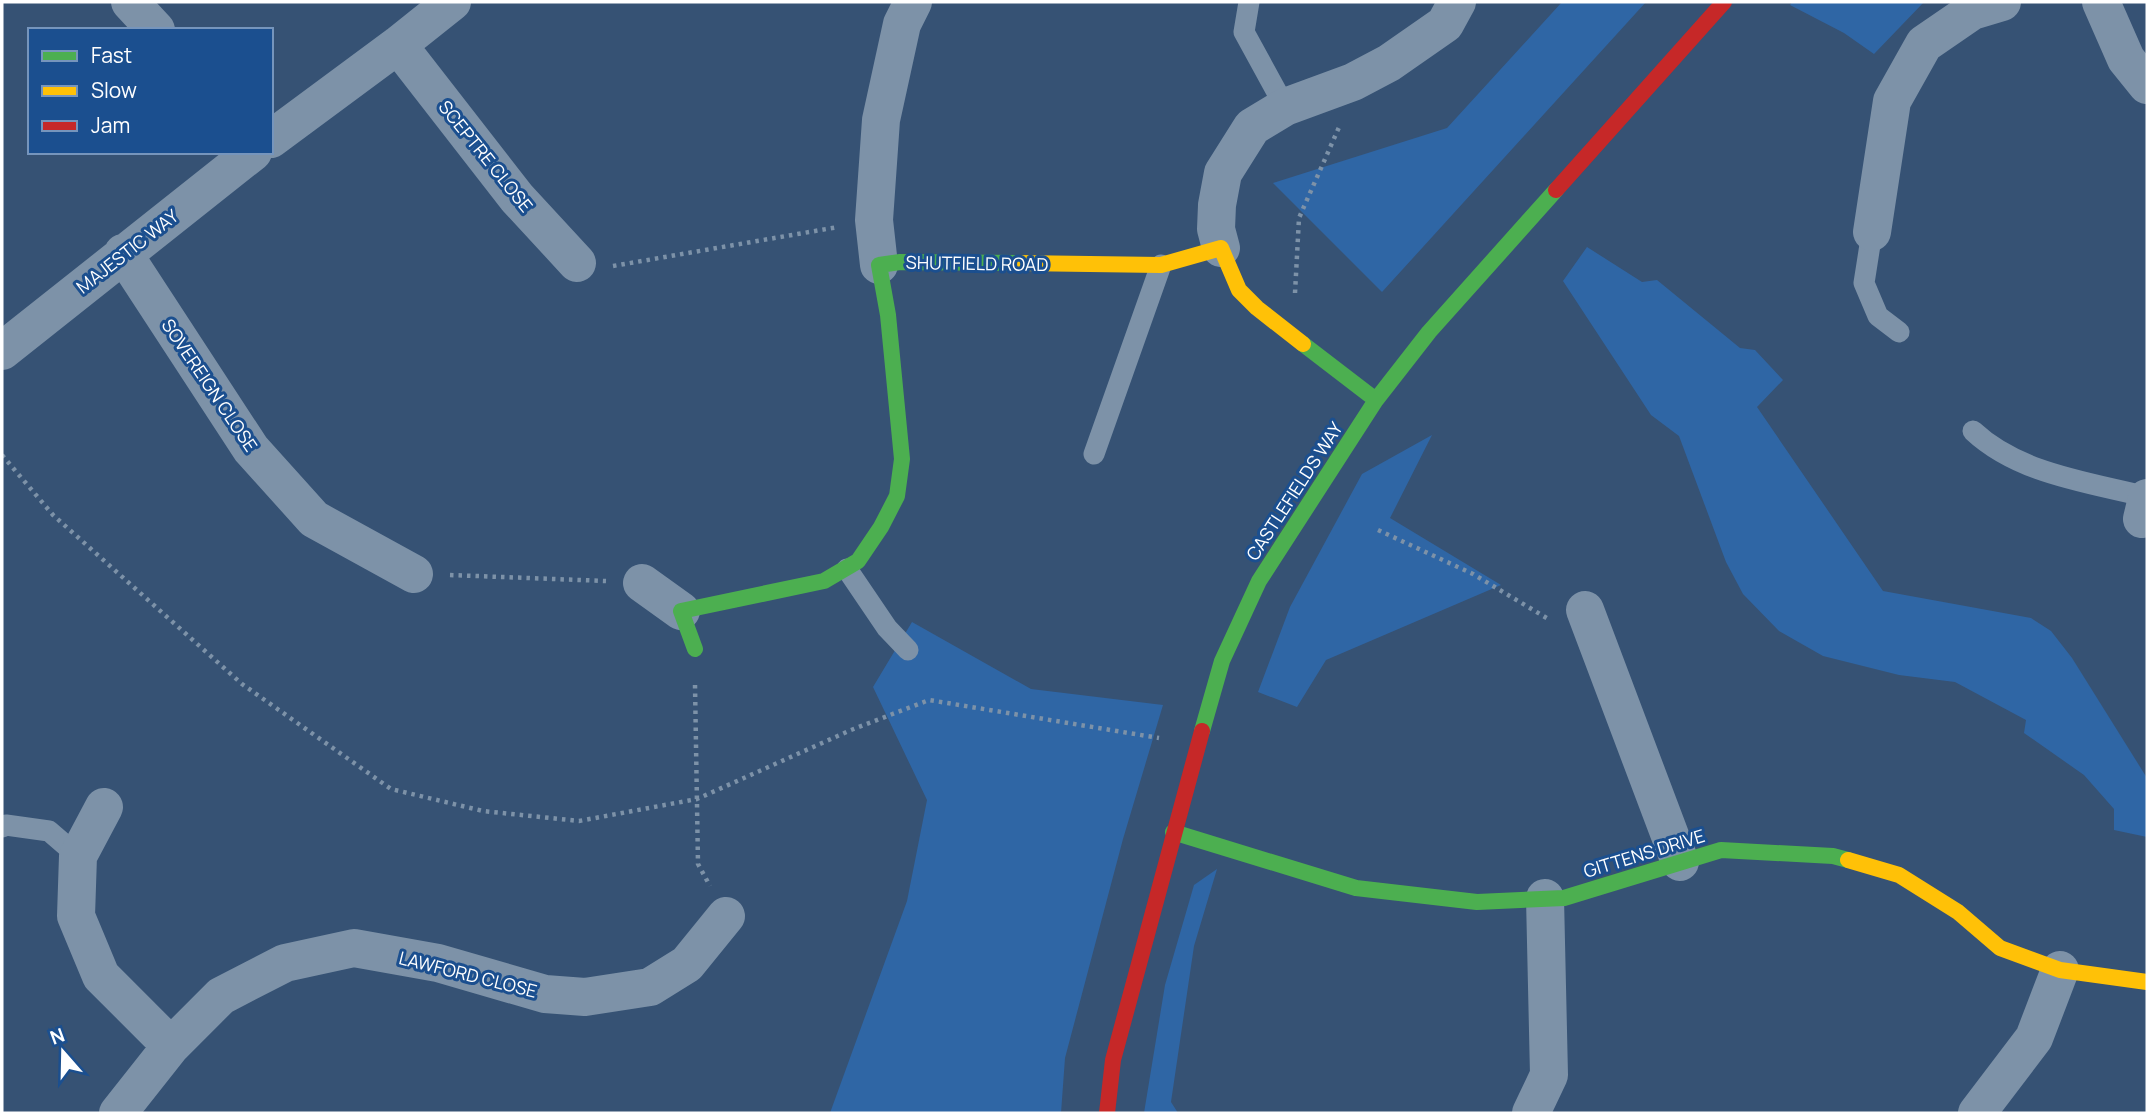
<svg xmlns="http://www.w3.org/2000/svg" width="2149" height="1115" font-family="Manrope,sans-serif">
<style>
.green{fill:#2f66a5}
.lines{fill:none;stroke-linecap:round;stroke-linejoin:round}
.path{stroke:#7d92a8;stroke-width:4.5;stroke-dasharray:3.5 5;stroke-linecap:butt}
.lane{stroke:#7d92a8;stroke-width:21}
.street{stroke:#7d92a8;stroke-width:38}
.fast{stroke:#4caf50;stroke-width:16}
.slow{stroke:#ffc107;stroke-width:16}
.jam{stroke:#c62828;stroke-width:16}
.labels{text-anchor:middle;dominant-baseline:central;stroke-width:6;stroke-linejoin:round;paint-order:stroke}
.street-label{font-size:18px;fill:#fff;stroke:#1b4f8f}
</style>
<rect width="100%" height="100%" fill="#365274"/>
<path class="green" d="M1562 2H1646L1382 292 1273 183 1447 128Z
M1792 2H1924L1874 54 1844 33 1790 5Z
M1587 247 1642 282 1657 280 1740 348 1755 350 1783 380 1757 407 1883 591 2031 618 2051 631 2072 658 2147 778V837L2114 830V809L2084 775 2024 733 2026 720 1955 682 1899 675 1823 656 1779 631 1743 594 1726 562 1679 436 1651 415 1563 281Z
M1432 435 1390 518 1501 585 1326 660 1297 707 1258 692 1290 607 1362 474Z
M912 622 1031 689 1163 705 1123 839 1065 1058 1061 1113H830L907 901 927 800 873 687Z
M1217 869 1194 946 1171 1102 1178 1113H1144L1165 985 1194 885Z"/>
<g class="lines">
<path class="path" d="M613 266 838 227
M1295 293 1299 218 1340 125
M2 455 53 515 242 684 391 789 483 811 579 821 697 799 851 730 929 700 1159 738
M1378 530 1473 574 1550 620
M450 575 606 581
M695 685 698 864 710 886"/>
<path class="lane" d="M1249 2 1244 32 1285 107
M1872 232 1864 283 1878 316 1899 332
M1973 431C2019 474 2088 482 2147 497
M1094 454 1161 265
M847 569 887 628 908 650
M2 827 6 825 49 831 78 856"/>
<path class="street" d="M130 2 156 30
M2101 2 2126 59 2147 85
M398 45 517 198 577 263
M271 139 398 45 452 2
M1872 232 1892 101 1924 44 1972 11 2002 2
M1221 248 1216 229 1217 205 1223 173 1252 127 1285 107 1353 82 1389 63 1445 24 1457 2
M123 253 251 449 314 519 414 574
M879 265 874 220 881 120 902 24 913 2
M2 351 253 152
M2142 519 2147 498
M642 583 681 611
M1585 610 1680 862
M104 807 78 856 76 916 101 976 171 1046
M118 1113 171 1046 221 996 285 963 354 948 438 963 545 994 585 997 650 987 687 964 726 916
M1531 1113 1549 1075 1545 898
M1977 1113 2034 1038 2060 970"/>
<path class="fast" d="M1303 344 1376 400
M695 649 681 611 824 581 858 561 881 527 897 496 902 459 888 315 879 265 900 262 1018 263
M1202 731 1222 661 1259 581 1376 400 1429 332 1556 190
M1173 832 1356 888 1477 902 1564 898 1721 850 1833 856 1848 860"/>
<path class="slow" d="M1018 263 1161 265 1221 248 1239 290 1257 308 1303 344
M1848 860 1899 875 1958 912 2000 948 2060 970 2147 982"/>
<path class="jam" d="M1556 190 1724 2
M1107 1113 1113 1060 1202 731"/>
</g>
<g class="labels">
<g class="street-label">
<text transform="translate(486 156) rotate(51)">SCEPTRE CLOSE</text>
<text transform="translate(127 251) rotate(-38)">MAJESTIC WAY</text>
<text transform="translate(977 263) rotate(1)">SHUTFIELD ROAD</text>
<text transform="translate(210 385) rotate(56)">SOVEREIGN CLOSE</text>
<text transform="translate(1294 491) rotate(-57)">CASTLEFIELDS WAY</text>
<text transform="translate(1644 853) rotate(-17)">GITTENS DRIVE</text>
<text transform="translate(468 974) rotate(14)">LAWFORD CLOSE</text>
</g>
</g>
<rect width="2149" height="1115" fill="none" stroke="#ffffff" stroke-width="7"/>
<rect x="28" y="28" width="245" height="126" fill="#1b4f8f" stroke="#7695bc" stroke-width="2"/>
<rect x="42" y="51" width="35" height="10" fill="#4caf50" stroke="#7695bc" stroke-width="2"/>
<text x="91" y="63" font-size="21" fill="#ffffff">Fast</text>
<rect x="42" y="86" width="35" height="10" fill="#ffc107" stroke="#7695bc" stroke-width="2"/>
<text x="91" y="98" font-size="21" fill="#ffffff">Slow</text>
<rect x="42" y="121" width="35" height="10" fill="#c62828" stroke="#7695bc" stroke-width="2"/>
<text x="91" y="133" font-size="21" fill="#ffffff">Jam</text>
<g transform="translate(63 1052) rotate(340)" stroke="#1b4f8f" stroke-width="5" paint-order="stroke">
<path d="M0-5L12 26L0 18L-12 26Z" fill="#ffffff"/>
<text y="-10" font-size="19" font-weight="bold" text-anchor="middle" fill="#ffffff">N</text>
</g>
</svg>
